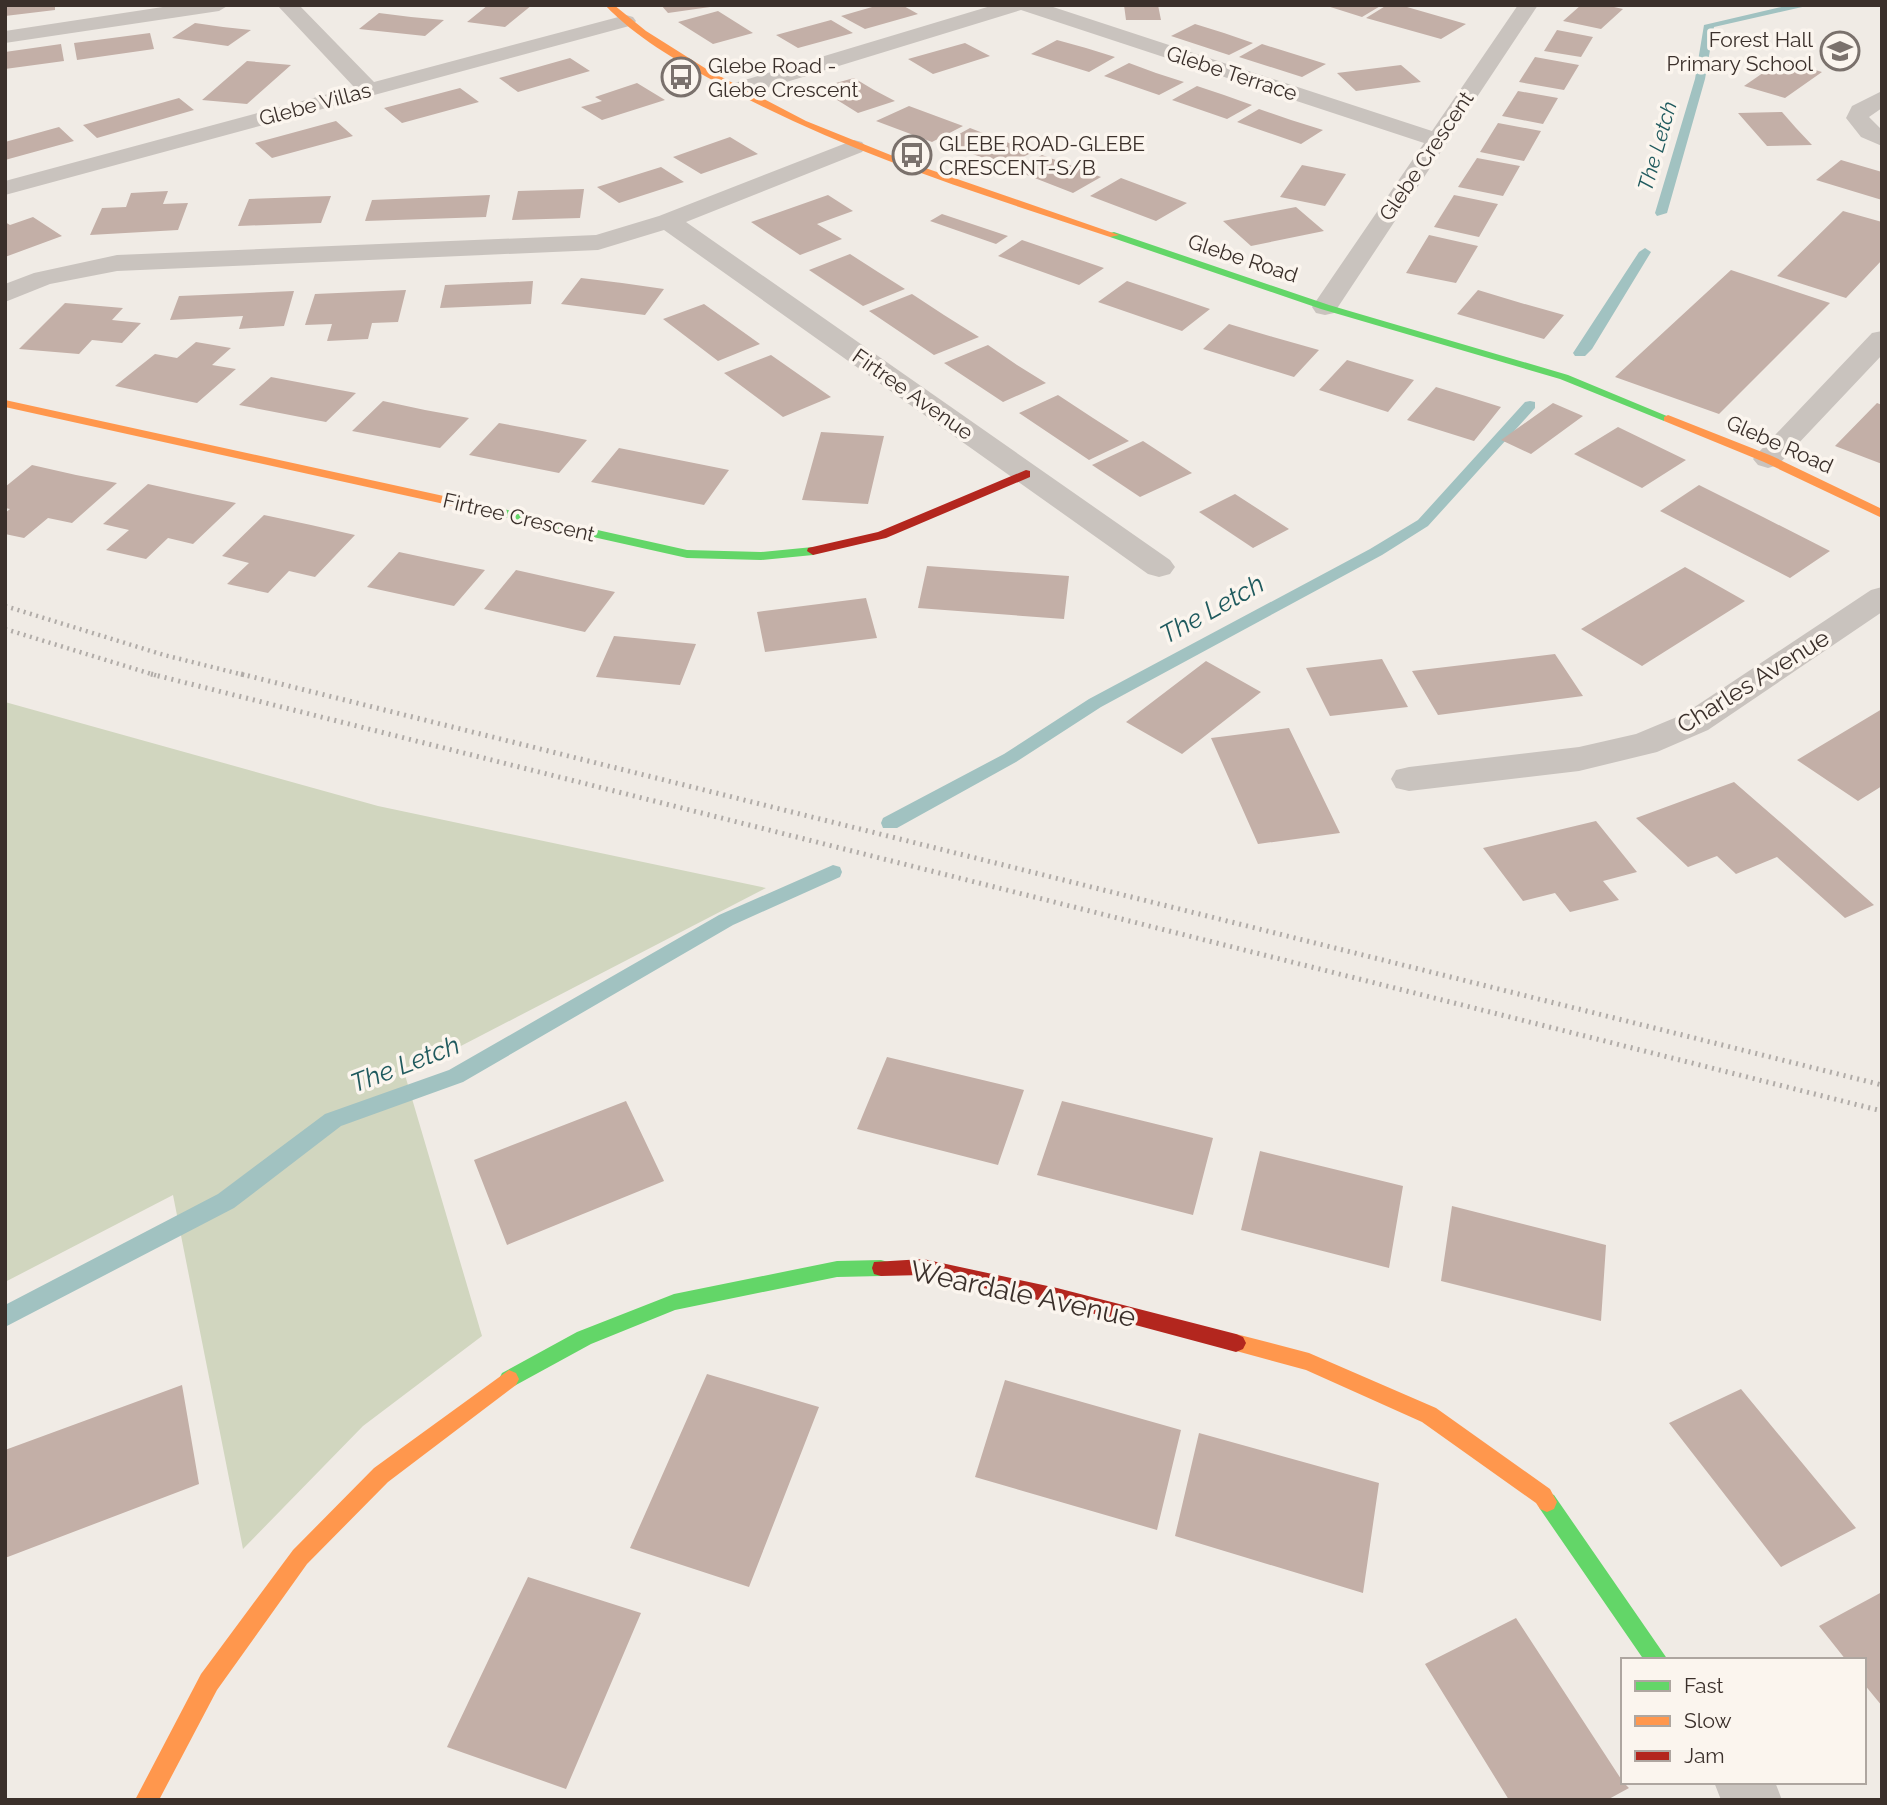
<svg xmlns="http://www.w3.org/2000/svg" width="1887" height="1805" font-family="Raleway,sans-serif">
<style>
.green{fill:#d1d6bf}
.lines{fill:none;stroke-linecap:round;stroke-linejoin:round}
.stream{fill:#a1c2c1;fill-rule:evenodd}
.building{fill:#c3afa7}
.street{fill:#c9c3be;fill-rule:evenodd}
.fast{fill:#63d668;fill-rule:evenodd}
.slow{fill:#ff974d;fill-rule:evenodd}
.jam{fill:#b3261e;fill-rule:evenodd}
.rail-far1{stroke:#b1aca8;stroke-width:4.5;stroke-dasharray:2 4.5;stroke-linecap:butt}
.rail{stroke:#b1aca8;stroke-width:5;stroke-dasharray:2 5;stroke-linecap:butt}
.labels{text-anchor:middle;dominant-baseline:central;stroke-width:7;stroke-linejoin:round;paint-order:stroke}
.far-poi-label{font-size:21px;fill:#3b302b;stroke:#fbf5ee;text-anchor:start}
.far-street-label{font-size:21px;fill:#3b302b;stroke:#fbf5ee}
.far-water-label{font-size:21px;font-style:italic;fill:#1f5a5e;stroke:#fbf5ee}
.street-label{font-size:24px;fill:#3b302b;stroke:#fbf5ee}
.water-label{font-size:26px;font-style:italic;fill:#1f5a5e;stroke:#fbf5ee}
.near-street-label{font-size:28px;fill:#3b302b;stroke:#fbf5ee}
</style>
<rect width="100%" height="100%" fill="#f0ebe5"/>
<path class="green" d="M5 702 378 806 766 888 405 1075 482 1336 363 1426 243 1549 173 1195 5 1282Z"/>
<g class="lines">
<path class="stream" d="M1790 5H1811L1714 27 1705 79 1667 213 1657 216 1655 213 1695 79 1704 25Z
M1645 248 1651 252 1592 349 1585 356H1575L1573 353 1639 252Z
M1530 401 1535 402V408L1428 526 1382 555 1101 707 1016 762 897 828H883L881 823 883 818 1004 754 1089 699 1370 549 1418 520 1525 402Z
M833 865 840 867 842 872 840 877 733 925 463 1082 341 1126 234 1208 5 1327V1305L218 1194 325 1114 449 1070 719 915Z"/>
</g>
<path class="building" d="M5 5H55V10L5 16Z
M488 5H532L505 27 467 22Z
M661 5H710V7L668 13Z
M879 5H902L918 14 865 29 841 16Z
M1124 5H1158L1161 20H1126Z
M1324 5H1382L1362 17Z
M1387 5H1400L1466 24 1441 39 1366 18Z
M1581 5H1605L1623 9 1601 29 1563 21Z
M718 11 753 33 713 44 678 22Z
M379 13 411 17 444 20 425 36 359 29Z
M831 20 853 33 798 48 776 35Z
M195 23 223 27 251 30 228 46 172 38Z
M1195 24 1224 33 1253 43 1229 55 1171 36Z
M1557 30 1593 37 1581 57 1544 51Z
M150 33 154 49 77 60 74 43Z
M1057 40 1086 48 1115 57 1089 72 1031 54Z
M965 43 990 56 933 74 908 59Z
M61 44 64 61 5 69V52Z
M1262 44 1326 64 1302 77 1239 57Z
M1535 57 1579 65 1564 90 1519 82Z
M570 58 590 71 518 92 499 78Z
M1782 60 1822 72 1785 98 1744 86Z
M247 61 291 65 247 104 202 100Z
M1129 63 1156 73 1184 82 1159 95 1104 76Z
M1401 65 1421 82 1356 91 1337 73Z
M854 78 874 90 895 101 858 113 818 88Z
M637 83 665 100 602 120 581 107 602 101 595 97Z
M1197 86 1224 95 1252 105 1227 119 1172 100Z
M460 88 479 102 402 123 384 108Z
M1518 91 1558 98 1543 124 1502 116Z
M179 98 194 110 97 138 83 125Z
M909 106 963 126 932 142 876 121Z
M1259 109 1291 120 1323 130 1301 144 1237 122Z
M1782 112 1796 128 1812 145 1767 146 1738 113Z
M336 121 353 136 272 158 255 143Z
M1498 123 1541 131 1524 161 1480 152Z
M59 127 74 141 5 160V142Z
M970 128 1001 140 1033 152 1005 166 943 143Z
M730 137 758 154 701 174 673 157Z
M1042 155 1072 166 1101 177 1073 193 1014 170Z
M1477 158 1520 166 1503 196 1458 187Z
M1841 160 1882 172V200L1816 180Z
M1302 165 1346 174 1325 206 1280 197Z
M661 167 684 182 619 203 597 187Z
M1121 178 1153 190 1187 203 1156 221 1090 196Z
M584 189 580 218 512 220 518 191Z
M168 191 163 204 188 203 178 230 90 235 102 208 126 207 131 193Z
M490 195 486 217 365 221 372 200Z
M828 195 853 211 817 224 842 239 800 255 751 222Z
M1454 195 1498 204 1479 237 1434 227Z
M331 196 321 223 238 226 249 199Z
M1296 207 1324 231 1251 246 1223 221Z
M1843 211 1882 222V260L1846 298 1777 276Z
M942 214 1008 236 996 244 930 221Z
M33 217 62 236 5 257V222L10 225Z
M1429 235 1478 246 1456 283 1406 273Z
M1022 240 1104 268 1079 285 998 256Z
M850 254 878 272 905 289 863 306 809 270Z
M1731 270 1830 303 1719 414 1615 377Z
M581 278 622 283 664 289 645 315 561 304Z
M533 281 531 304 440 308 445 285Z
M1127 281 1169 295 1210 309 1182 331 1098 302Z
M406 290 398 322 372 323 368 339 327 341 332 324 305 325 315 294Z
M1478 290 1521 303 1564 315 1544 339 1457 314Z
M294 291 284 326 239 329 243 316 170 320 179 296Z
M912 294 944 315 979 337 934 355 869 311Z
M65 303 123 308 112 320 141 323 122 343 92 340 79 354 19 349Z
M704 304 760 344 718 361 663 319Z
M1229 324 1273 337 1319 350 1294 377 1203 349Z
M196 342 231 348 212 365 236 369 197 403 115 386 155 354 177 358Z
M988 345 1017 365 1046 383 1003 402 944 363Z
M771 355 831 397 783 417 724 373Z
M1347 360 1380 370 1414 380 1388 412 1319 390Z
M271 377 313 385 356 393 326 422 239 405Z
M1436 387 1469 397 1501 407 1474 441 1407 420Z
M1058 395 1093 418 1129 441 1089 460 1019 413Z
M383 401 425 410 469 418 440 448 352 431Z
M1553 403 1583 416 1531 454 1501 440Z
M1877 403 1882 405V464L1835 446Z
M499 423 542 431 587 440 559 473 469 455Z
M1618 427 1686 460 1642 488 1574 454Z
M821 432 884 436 868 504 802 500Z
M1143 441 1192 473 1140 497 1092 465Z
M619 448 729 470 704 505 591 482Z
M32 465 76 475 117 483 72 523 48 518 24 538 5 534V513L10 509 5 508V487Z
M148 484 193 494 236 503 193 544 168 538 146 559 106 550 129 530 103 524Z
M1699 485 1763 517 1830 551 1790 578 1660 511Z
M1235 494 1289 529 1253 548 1199 512Z
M264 515 311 525 355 535 315 577 289 571 268 593 227 584 249 563 222 556Z
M399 552 441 561 485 570 454 606 367 587Z
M927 566 1069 576 1064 619 918 608Z
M1685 567 1745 601 1642 666 1581 629Z
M516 570 565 581 615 592 585 632 484 609Z
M866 598 877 638 765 652 757 612Z
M614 636 696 644 680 685 596 677Z
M1555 654 1583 696 1438 715 1412 671Z
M1382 659 1408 707 1330 716 1306 668Z
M1206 661 1261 692 1182 754 1126 722Z
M1882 709V786L1858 801 1797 760Z
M1289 728 1340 833 1258 844 1211 738Z
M1734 782 1787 828 1874 905 1845 918 1777 857 1736 874 1717 856 1688 867 1636 818Z
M1596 821 1637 872 1603 881 1619 900 1595 906 1570 912 1555 893 1523 901 1483 848Z
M887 1057 1024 1090 998 1165 857 1129Z
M626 1101 664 1181 507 1245 474 1160Z
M1062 1101 1213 1138 1193 1215 1037 1175Z
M1260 1151 1403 1186 1389 1268 1241 1230Z
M1452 1206 1606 1245 1601 1321 1441 1281Z
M707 1374 819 1407 749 1587 630 1548Z
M1005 1380 1181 1430 1157 1530 975 1477Z
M182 1385 199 1484 5 1558V1450Z
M1741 1389 1856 1528 1781 1567 1669 1423Z
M1199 1433 1379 1483 1363 1593 1175 1536Z
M528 1577 641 1613 566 1789 447 1747Z
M1882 1592V1706L1864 1684V1660H1846L1819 1626Z
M1516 1618 1623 1782 1629 1788 1607 1800H1509L1425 1664Z"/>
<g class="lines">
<path class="street" d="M176 5H229L219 11 5 43V31Z
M277 5H299L374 82 626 15 633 17 636 21 633 25 5 195V181L354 87Z
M994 5H1047L1432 131 1518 5H1538L1338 307 1334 313 1325 315 1316 313 1312 307 1424 143 1021 10 744 95H728L725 90 728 85Z
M1882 91V108L1869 117 1882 130V146L1861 137 1846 118 1852 106Z
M854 140 862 142 866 147 862 152 686 222 1170 560 1175 567 1170 574 1159 577 1148 574 664 230 598 250 117 271 50 284 5 302V284L34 273 117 255 596 235 659 216Z
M1882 331V355L1778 465 1768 468 1758 465 1753 459 1758 453 1872 333Z
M1882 587V612L1708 730 1657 752 1579 771 1409 791 1396 788 1391 779 1396 770 1409 767 1579 747 1636 734 1684 714 1871 590Z
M1714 1782H1775L1782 1800H1721Z"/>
<path class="fast" d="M1114 232 1329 305 1568 375 1674 419 1672 421H1664L1560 379 1321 309 1110 237V233Z
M494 507 687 550 761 552 813 547 819 551 813 555 761 560 687 558 490 514V508Z
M881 1260 888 1262 890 1268 888 1274 881 1276 837 1277 675 1310 591 1344 516 1385 509 1388 502 1385 499 1379 502 1373 577 1332 674 1294 837 1261Z
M1547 1492 1554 1495 1668 1660H1644L1540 1509 1537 1502 1540 1495Z"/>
<path class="slow" d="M605 5H614L646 31 708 70 806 121 908 162 1119 235 1110 237C975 192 839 151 714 81 676 60 635 37 605 5Z
M5 400 494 507 500 511 494 515 5 407Z
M1668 415 1772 456 1882 509V518L1764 462 1664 421V417Z
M1236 1334 1309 1353 1436 1408 1550 1489 1557 1502 1554 1509 1547 1512 1540 1509 1536 1503 1422 1422 1306 1370 1229 1349 1226 1343 1229 1337Z
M509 1370 516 1373 519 1379 516 1385 388 1482 307 1564 217 1690 159 1800H135L201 1674 293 1550 374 1468Z"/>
<path class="jam" d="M1026 470 1030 471V477L886 538 813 555 807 551 808 548 878 532Z
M923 1259 1057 1288 1236 1334 1243 1337 1246 1343 1243 1349 1236 1352 1057 1304 923 1275 881 1276 874 1274 872 1268 874 1262Z"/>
<path class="rail-far1" d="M5 606 164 655 248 676
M5 629 158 676"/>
<path class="rail" d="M151 674 1882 1111
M241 674 1882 1085"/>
</g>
<defs>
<symbol id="school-ring" viewBox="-11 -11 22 22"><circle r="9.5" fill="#fbf5ee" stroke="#7a716c" stroke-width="1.5"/><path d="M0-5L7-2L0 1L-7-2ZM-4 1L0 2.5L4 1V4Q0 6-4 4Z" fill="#7a716c"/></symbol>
<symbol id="bus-ring" viewBox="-11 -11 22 22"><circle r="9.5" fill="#fbf5ee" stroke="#7a716c" stroke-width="1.5"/><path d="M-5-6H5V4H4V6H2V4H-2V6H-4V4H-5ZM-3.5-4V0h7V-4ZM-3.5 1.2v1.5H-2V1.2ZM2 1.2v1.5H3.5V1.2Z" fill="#7a716c"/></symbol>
</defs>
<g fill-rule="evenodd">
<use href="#school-ring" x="1818" y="29" width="44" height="44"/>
<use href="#bus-ring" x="659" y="55" width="44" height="44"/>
<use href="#bus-ring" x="890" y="133" width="44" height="44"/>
</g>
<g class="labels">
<g class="far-poi-label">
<text x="1813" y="39" text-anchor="end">Forest Hall<tspan x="1813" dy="24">Primary School</tspan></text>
<text x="708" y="65">Glebe Road -<tspan x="708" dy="24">Glebe Crescent</tspan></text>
<text x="939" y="143">GLEBE ROAD-GLEBE<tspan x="939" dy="24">CRESCENT-S/B</tspan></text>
</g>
<g class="far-street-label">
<text transform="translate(1232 73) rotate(18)">Glebe Terrace</text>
<text transform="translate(315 104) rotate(-15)">Glebe Villas</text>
<text transform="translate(1426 156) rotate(-56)">Glebe Crescent</text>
<text transform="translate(1243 258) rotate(18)">Glebe Road</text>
<text transform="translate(913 394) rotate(35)">Firtree Avenue</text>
<text transform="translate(1780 444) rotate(24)">Glebe Road</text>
<text transform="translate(519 517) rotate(13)">Firtree Crescent</text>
</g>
<g class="far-water-label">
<text transform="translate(1657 146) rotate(-74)">The Letch</text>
</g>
<g class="street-label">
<text transform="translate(1753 681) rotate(-32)">Charles Avenue</text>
</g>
<g class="water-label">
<text transform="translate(1212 609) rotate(-29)">The Letch</text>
<text transform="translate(405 1064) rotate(-21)">The Letch</text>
</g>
<g class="near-street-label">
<text transform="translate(1023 1294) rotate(12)">Weardale Avenue</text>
</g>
</g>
<rect width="1887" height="1805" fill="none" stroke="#3b302b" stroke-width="14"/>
<rect x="1621" y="1658" width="245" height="126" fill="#fbf5ee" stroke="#aea6a0" stroke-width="2"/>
<rect x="1635" y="1681" width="35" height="10" fill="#63d668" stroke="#aea6a0" stroke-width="2"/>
<text x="1684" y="1693" font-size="21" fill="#3b302b">Fast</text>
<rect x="1635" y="1716" width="35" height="10" fill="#ff974d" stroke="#aea6a0" stroke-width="2"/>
<text x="1684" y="1728" font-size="21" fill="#3b302b">Slow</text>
<rect x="1635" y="1751" width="35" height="10" fill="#b3261e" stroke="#aea6a0" stroke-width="2"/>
<text x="1684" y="1763" font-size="21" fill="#3b302b">Jam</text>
</svg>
